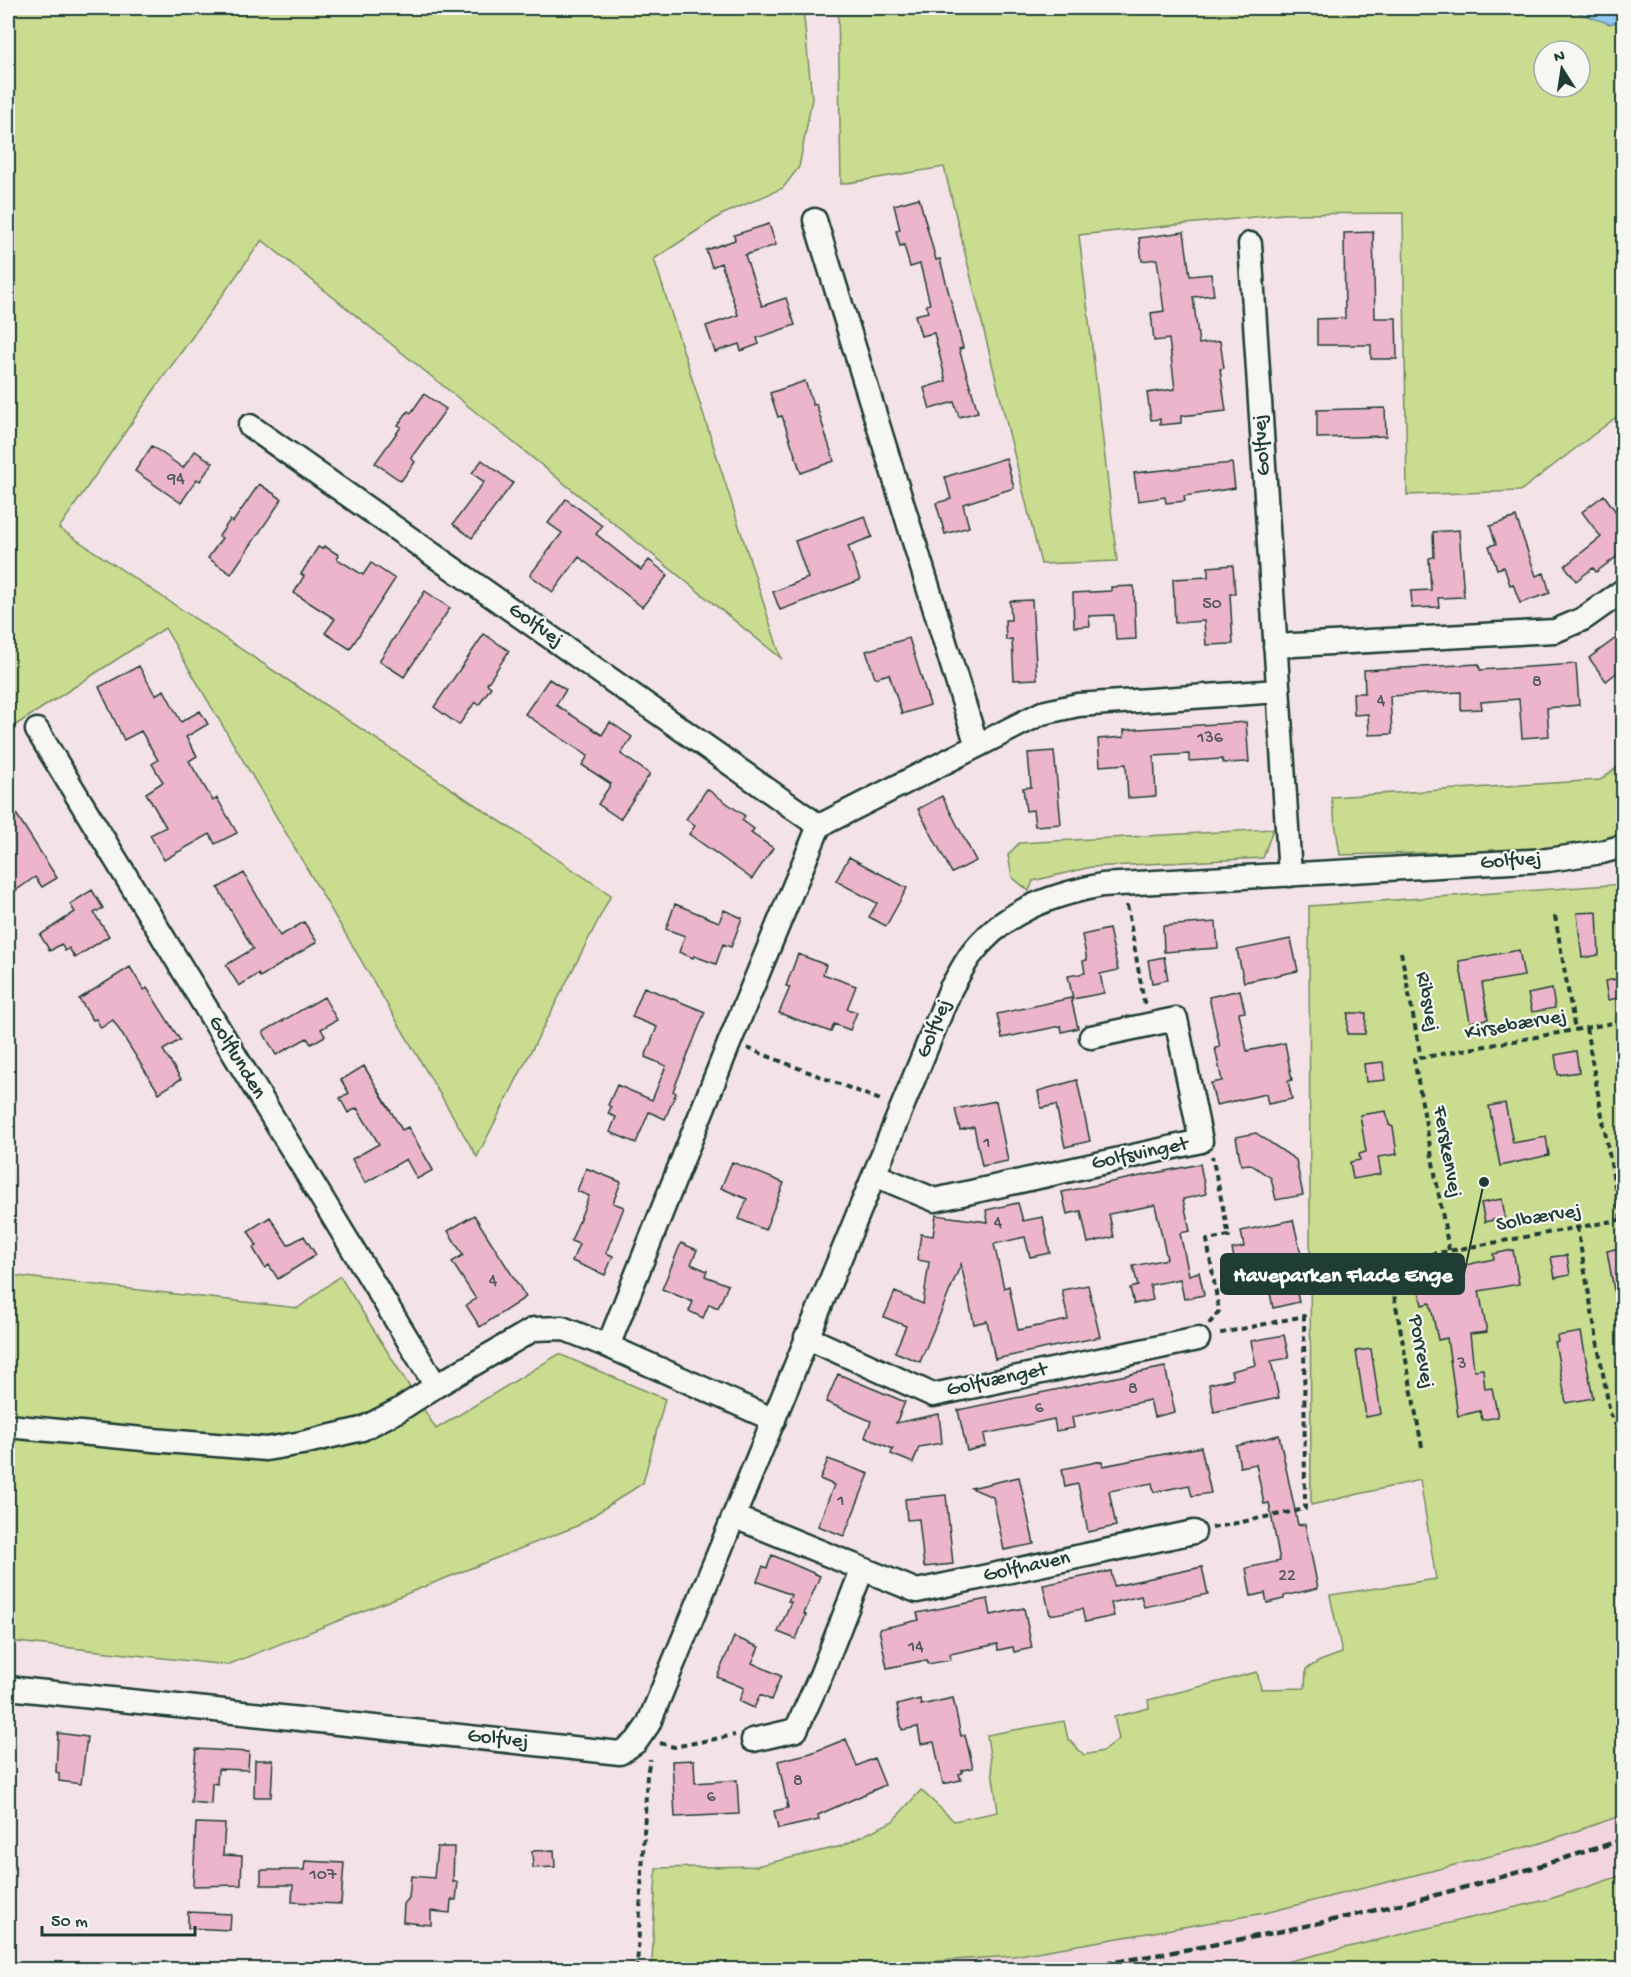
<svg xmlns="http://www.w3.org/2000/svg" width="1631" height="1977" font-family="'Gochi Hand',sans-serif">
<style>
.built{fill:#f1d4de}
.green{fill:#cadc90;stroke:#748c62;stroke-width:1.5;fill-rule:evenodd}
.water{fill:#93c9f1;stroke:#6591a5;stroke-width:1.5}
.building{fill:#ecb5cb;stroke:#1f3d34;stroke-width:1.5}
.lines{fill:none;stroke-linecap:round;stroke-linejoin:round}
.minor-casing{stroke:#1f3d34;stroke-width:27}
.path{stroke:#1f3d34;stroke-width:4;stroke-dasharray:6 4.5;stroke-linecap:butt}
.minor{stroke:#f6f6f2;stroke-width:22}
.rail{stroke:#1f3d34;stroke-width:4.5;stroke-dasharray:9 4.5;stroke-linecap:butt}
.labels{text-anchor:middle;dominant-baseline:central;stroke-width:4.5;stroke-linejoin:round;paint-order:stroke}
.number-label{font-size:18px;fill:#525b5a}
.street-label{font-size:21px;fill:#1f3d34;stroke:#f6f6f2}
.leader{fill:none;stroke:#1f3d34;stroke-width:2}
.callout-dot{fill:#1f3d34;stroke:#f6f6f2;stroke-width:2}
.callout{fill:#1f3d34;stroke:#1f3d34;stroke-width:2}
.callout-label{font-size:22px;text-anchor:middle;font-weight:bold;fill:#fff}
</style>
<rect width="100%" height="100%" fill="#f3e2e6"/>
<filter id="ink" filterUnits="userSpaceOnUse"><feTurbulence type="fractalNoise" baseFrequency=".0167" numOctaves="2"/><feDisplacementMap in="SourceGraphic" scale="12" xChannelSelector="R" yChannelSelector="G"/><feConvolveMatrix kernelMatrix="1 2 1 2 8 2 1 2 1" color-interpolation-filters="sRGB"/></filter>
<g filter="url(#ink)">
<path class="built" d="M1623 1815V1875L1550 1899 1273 1965 1246 1970H802L1013 1956 1265 1913 1538 1844Z"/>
<path class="green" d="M8 8H803L812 99 799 167 783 188 721 215 654 259 781 658 262 240 159 383 59 528 611 895 477 1157 165 628 8 730Z
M838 8H1623V412L1520 491 1407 495 1403 213 1283 214 1079 235 1117 561 1041 564 944 167 841 184ZM1544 51H1580V87H1544Z
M1623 763V840L1590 849 1340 855 1331 797 1600 780Z
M1273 829 1263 858 1091 867 1033 881 1029 891 1012 877 1008 855 1019 843Z
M1623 884V1815L1538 1844 1265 1913 1013 1956 802 1970H654L652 1964 656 1868 756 1866 842 1846 893 1821 921 1790 954 1821 998 1812 987 1735 1064 1721 1068 1739 1084 1755 1103 1751 1119 1739 1114 1717 1149 1708 1148 1700 1257 1672 1261 1689 1305 1688 1306 1669 1320 1661 1342 1653 1330 1595 1436 1579 1420 1480 1311 1505 1309 906Z
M8 1275 298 1308 340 1276 436 1429 559 1354 665 1399 643 1483 577 1526 227 1665 8 1641Z
M1623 1875V1969H1246L1273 1965 1550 1899Z"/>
<path class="water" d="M1565 8H1623V20L1610 24Z"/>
<path class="building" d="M919 198 936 260 940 259 963 348 959 349 978 412 959 417 954 402 930 409 924 388 946 381 934 333 921 336 915 315 928 312 926 305 930 304 920 264 910 267 904 245 900 246 896 231 900 230 894 205Z
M769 224 776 245 745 255 762 306 786 298 795 325 757 338 759 344 741 351 739 344 715 352 706 326 738 315 721 263 712 267 706 250 735 240 734 235Z
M1184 232 1190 276 1211 274 1214 295 1193 297 1199 344 1220 341 1224 368 1220 369 1226 411 1181 416V423L1160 425V419L1151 420 1147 393 1175 389 1169 339 1154 341 1151 313 1164 311 1157 259 1142 261 1139 238Z
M1373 232 1375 318H1396L1397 359H1371V345H1317V319L1345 318 1344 233Z
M805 381 813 405 816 404 834 461 801 473 782 416 778 417 770 393Z
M424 394 446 409 411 458 415 462 401 481 375 463 401 427 398 425 408 411 411 413Z
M1385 408 1386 436 1317 438V410Z
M152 446 183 468 195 451 213 463 200 481 197 479 181 503 135 471Z
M1006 458 1014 488 963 504 969 527 945 534 936 503 951 499 945 477Z
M482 460 513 483 472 538 453 524 484 482 472 473Z
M1232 463 1235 488 1184 496 1185 501 1166 503 1165 497 1138 501 1134 473Z
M259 484 282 499 231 574 208 558 222 538 219 536 230 520 233 522Z
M1604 495 1623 522V552L1596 572 1593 568 1576 581 1565 566 1601 537 1582 512Z
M566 499 602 526 596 534 641 570 649 560 668 575 642 607 579 557 553 592 530 575 562 533 548 523Z
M865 516 872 537 848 546 860 580 780 610 773 592 808 578 795 541Z
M1516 517 1536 576 1544 573 1550 593 1520 603 1513 584 1510 585 1504 567 1497 569 1489 546 1496 544 1490 526Z
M1459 530 1464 597 1438 598 1439 607 1412 608 1411 591 1431 590 1429 558 1434 557 1433 532Z
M324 546 339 555 337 559 363 575 371 563 395 579 350 649 325 633 335 619 294 593 304 576 301 574 318 547 322 549Z
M1233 565 1235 594H1230L1233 644 1206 645 1204 621 1175 623 1173 579 1208 577V567Z
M1134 586 1136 639 1116 640 1114 615 1089 616 1090 626 1074 627 1073 593 1111 591V587Z
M425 591 450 608 404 677 379 661Z
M1032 600 1037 679 1014 680 1012 639 1006 640 1005 620H1011L1010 601Z
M1623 633V668L1606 681 1589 658Z
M484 634 509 651 487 684 491 687 479 705 475 702 459 725 434 707Z
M909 638 930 705 902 714 889 674 875 678 866 651Z
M1479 664 1480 670 1576 664 1579 705 1547 708 1549 736 1522 738 1519 699 1481 702 1482 709 1461 710V692L1390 696 1392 734 1369 735 1368 714 1354 715 1353 693H1365L1364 670Z
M139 666 155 695 164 690 181 722 200 711 208 724 186 737 197 756 189 761 213 801 217 798 237 833 215 844 210 834 164 860 150 835 166 827 146 793 163 782 152 764 158 760 141 731 124 740 99 687Z
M549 679 566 690 556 705 602 735 610 722 632 737 621 754 650 774 620 819 598 804 611 784 582 765 588 756 525 714Z
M1246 722 1249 762 1223 763 1222 759 1189 761V754L1154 756 1156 796 1128 798 1126 764 1100 766 1098 739 1124 737V730Z
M1054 751 1061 824 1035 826 1033 810 1026 811 1023 788 1031 787 1028 753Z
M707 789 745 816 742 820 754 829 751 833 773 848 752 879 689 834 695 826 686 819Z
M942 796 976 861 952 873 918 809Z
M8 801 57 878 42 887 35 877 8 896Z
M849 857 907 888 886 926 869 917 877 903 836 881Z
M244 873 280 936 304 922 317 942 260 977 258 974 239 986 226 965 253 949 218 888Z
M92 890 103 908 94 913 109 936 75 958 69 948 65 951 61 944 50 951 40 935 75 912 70 904Z
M675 904 719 922 724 910 742 918 731 947 723 944 716 964 694 956 693 958 679 952 685 936 666 929Z
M1597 912 1599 955 1582 958 1577 913Z
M1216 922 1218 948 1164 952 1163 926Z
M1109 929 1118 970 1100 974 1104 993 1073 999 1068 976 1085 973 1083 961 1087 960 1082 935Z
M1291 939 1298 971 1244 982 1237 950Z
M1519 950 1524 976 1482 983 1488 1019 1470 1022 1459 961Z
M798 954 826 965 823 974 856 986 847 1009 857 1012 850 1030 834 1024 831 1032 779 1013 790 987 786 986Z
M1164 957 1168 980 1152 983 1148 960Z
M130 967 144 990 147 988 180 1040 163 1050 181 1079 159 1093 113 1020 101 1028 96 1019 93 1020 79 999Z
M1623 978V997L1608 1000 1605 981Z
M644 987 705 1012 673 1091 676 1093 665 1119 649 1112 636 1143 610 1132 616 1117 608 1114 611 1107 608 1105 617 1085 652 1100 666 1066 645 1057 657 1027 632 1017Z
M1552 989 1555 1008 1532 1012 1528 994Z
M1240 990 1245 1012 1239 1013 1247 1051 1285 1043 1292 1080 1288 1081 1292 1099 1268 1104 1266 1094 1216 1105 1211 1083 1222 1081 1215 1048 1220 1047 1209 997Z
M324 997 337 1020 321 1029 325 1036 311 1044 307 1038 276 1055 263 1032Z
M1071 998 1078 1028 1062 1032 1061 1026 1002 1038 997 1014Z
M1348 1013H1366L1365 1034H1347Z
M1576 1051 1579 1072 1558 1075 1555 1055Z
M1383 1062 1385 1080 1366 1082 1364 1064Z
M364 1066 402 1130 408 1127 433 1170 417 1179 406 1159 365 1183 352 1159 379 1144 357 1108 348 1113 340 1098 349 1093 341 1080Z
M1077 1080 1090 1141 1065 1147 1056 1105 1041 1108 1038 1091Z
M996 1101 1008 1161 982 1166 974 1127 960 1130 955 1109Z
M1505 1103 1513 1143 1546 1137 1549 1155 1500 1166 1489 1106Z
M1386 1111 1389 1125 1393 1127 1397 1154 1378 1157 1381 1174 1353 1179 1350 1162 1360 1160 1359 1154 1366 1152 1360 1115Z
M1256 1133 1296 1160 1303 1195 1276 1200 1271 1178 1250 1164 1241 1165 1236 1137Z
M732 1162 784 1183 765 1230 739 1219 747 1199 721 1188Z
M1200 1164 1206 1194 1183 1199 1190 1231 1180 1233 1189 1275 1199 1272 1204 1295 1184 1299 1180 1279 1150 1285 1153 1300 1134 1304 1130 1288 1138 1286 1133 1266 1167 1259 1155 1205 1109 1214 1114 1237 1088 1243 1081 1211 1067 1214 1062 1192Z
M586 1168 621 1182 613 1203 624 1207 606 1253 613 1256 605 1275 572 1261 579 1244 571 1241 589 1196 577 1191Z
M1502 1199 1505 1217 1485 1222 1481 1203Z
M1018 1203 1023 1221 1043 1217 1050 1253 1030 1257 1025 1237 994 1244 1004 1288 1009 1286 1018 1330 1068 1320 1062 1290 1088 1285 1100 1337 995 1359 987 1321 974 1324 961 1264 920 1362 895 1352 906 1326 884 1317 895 1292 923 1304 929 1262 917 1260 921 1234 933 1236 936 1215 988 1222 986 1210Z
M474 1215 526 1297 480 1327 466 1305 476 1299 452 1262 463 1255 448 1231Z
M270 1217 288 1245 304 1236 316 1255 278 1279 269 1265 265 1268 253 1248 257 1246 248 1231Z
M1293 1220 1301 1254 1289 1257 1299 1302 1273 1308 1264 1262 1236 1268 1232 1249 1244 1247 1241 1231Z
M681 1243 697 1250 691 1264 707 1271 705 1276 728 1285 718 1308 709 1304 703 1318 689 1311 693 1302 662 1289Z
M1623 1247V1295L1615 1296 1607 1251Z
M1513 1250 1519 1284 1479 1291 1487 1332 1470 1334 1474 1370 1483 1369 1485 1389 1492 1388 1498 1417 1482 1420 1480 1411 1458 1416 1447 1338 1438 1340 1430 1303 1422 1305 1416 1276 1466 1268 1465 1265 1494 1259 1493 1254Z
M1567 1255 1570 1275 1555 1278 1551 1257Z
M1581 1332 1593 1398 1566 1403 1555 1342H1558L1557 1336Z
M1284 1335 1289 1358 1271 1361 1279 1398 1214 1412 1209 1384 1233 1379 1231 1371 1256 1365 1251 1341Z
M1371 1349 1381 1414 1366 1417 1356 1351Z
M1165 1367 1175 1412 1154 1417 1150 1400 1072 1417 1074 1428 1056 1431 1054 1419 984 1434 986 1446 967 1451 958 1410Z
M838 1374 905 1402 896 1423 939 1414 942 1443 919 1447 913 1463 891 1454 893 1449 865 1437 871 1421 826 1402Z
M1279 1435 1298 1525 1305 1524 1318 1588 1284 1596V1599L1267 1603 1265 1593 1251 1596 1246 1568 1280 1561 1269 1503 1264 1504 1256 1464 1240 1467 1236 1446Z
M1201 1447 1211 1493 1192 1496 1189 1485 1154 1492 1152 1483 1109 1491 1116 1526 1088 1532 1078 1484 1065 1487 1062 1469 1102 1461 1103 1466Z
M828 1459 869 1474 844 1536 818 1526 834 1485 820 1479Z
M1019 1477 1034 1544 1004 1550 993 1497 971 1488Z
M946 1495 953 1564 924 1567 919 1519 907 1520 905 1499Z
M772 1555 820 1576 804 1614 806 1615 796 1639 778 1632 791 1602 788 1601 791 1595 757 1581 763 1566 767 1568Z
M1202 1567 1208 1594 1144 1607 1141 1596 1111 1603 1114 1616 1085 1622 1082 1609 1050 1615 1043 1585 1111 1571 1114 1586Z
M988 1599 991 1615 1024 1608 1032 1648 1014 1652 1013 1647 998 1650 997 1644 950 1654 951 1660 928 1664 927 1660 887 1668 879 1629 919 1620 917 1613Z
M734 1637 759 1647 752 1663 781 1676 771 1700 760 1695 754 1708 739 1701 744 1688 717 1677Z
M953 1698 961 1736 965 1735 973 1768 962 1770V1773L959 1774 961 1780 943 1784 934 1742 921 1744 918 1727 902 1730 897 1705 920 1699 921 1705Z
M58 1733 87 1737 81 1784 59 1781V1773L56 1772Z
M846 1739 857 1766 874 1758 885 1785 818 1815 819 1820 778 1829 774 1811 788 1808 778 1761 811 1753Z
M196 1749 249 1752 248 1770 218 1769 217 1784 212 1783 211 1804 191 1802Z
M255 1760H273L271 1797H254Z
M694 1760 695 1783 737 1780 739 1814 675 1817 672 1761Z
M196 1823 225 1824 223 1855 242 1856 241 1885 193 1886Z
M437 1847H454L453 1882H458L456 1900H451L450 1913 431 1911V1925L403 1922 404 1904 409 1898 411 1876 434 1878Z
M554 1850 555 1867 533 1868 532 1851Z
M305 1861 344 1863 341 1904 292 1902 293 1885H261V1870H304Z
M188 1912 231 1914 230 1930 188 1928Z"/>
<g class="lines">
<defs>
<path id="minor" d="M815 220 977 746
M1250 244 1290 875
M250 426 819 826
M1275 646 1555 631 1583 619 1624 590
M37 730 436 1386
M875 1175 935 1200 1201 1141 1176 1019 1091 1037
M806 1337 933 1395 1198 1339
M608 1346 730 1041 819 826 1042 713 1078 705 1278 691
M8 1426 153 1440 266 1449 302 1443 362 1429 399 1410 436 1386 534 1329 562 1328 608 1346 774 1420
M735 1517 917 1591 1194 1532
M8 1688 620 1753 636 1742 648 1725 951 988C957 978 963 966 970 956 1004 911 1048 896 1102 885L1548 860 1602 852 1624 846
M753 1740 796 1730 821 1675 862 1570"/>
</defs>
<use href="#minor" class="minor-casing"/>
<path class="path" d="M1127 905 1145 1007
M1555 916 1575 1030
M1401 952 1421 1058
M1586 1028 1621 1219
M747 1048 883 1101
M1577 1227 1610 1413 1621 1436 1624 1448
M1449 1250 1414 1059 1624 1021
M1209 1324 1219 1311 1207 1240 1229 1236 1212 1156
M1422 1447 1388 1262 1624 1219
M1212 1528 1305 1509 1304 1316 1217 1334
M660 1743 674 1747 735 1735
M637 1970 647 1775 650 1759"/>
<use href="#minor" class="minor"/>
<path class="rail" d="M1063 1970C1256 1941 1439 1901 1624 1839"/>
</g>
</g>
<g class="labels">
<g class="number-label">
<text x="176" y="479">94</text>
<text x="1212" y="604">50</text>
<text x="1537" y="682">8</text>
<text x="1381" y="701">4</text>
<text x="1210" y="738">136</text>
<text x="987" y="1143">1</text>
<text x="998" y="1223">4</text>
<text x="493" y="1281">4</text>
<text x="1462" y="1364">3</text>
<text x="1133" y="1389">8</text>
<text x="1039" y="1408">6</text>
<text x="841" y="1501">1</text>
<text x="1287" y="1576">22</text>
<text x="916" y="1647">14</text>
<text x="798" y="1781">8</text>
<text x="711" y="1797">6</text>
<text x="323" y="1875">107</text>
</g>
<g class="street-label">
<text transform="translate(1263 445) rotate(-94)">Golfvej</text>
<text transform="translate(535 626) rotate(35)">Golfvej</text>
<text transform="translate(1511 862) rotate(-4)">Golfvej</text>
<text transform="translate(1426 1002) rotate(80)">Ribsvej</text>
<text transform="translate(1516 1026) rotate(-10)">Kirsebærvej</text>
<text transform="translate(935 1029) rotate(-68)">Golfvej</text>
<text transform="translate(236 1058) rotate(59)">Golflunden</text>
<text transform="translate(1446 1152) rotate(80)">Ferskenvej</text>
<text transform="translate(1140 1155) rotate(-12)">Golfsvinget</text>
<text transform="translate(1539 1219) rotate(-10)">Solbærvej</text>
<text transform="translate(1420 1352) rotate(80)">Porrevej</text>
<text transform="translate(997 1381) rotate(-12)">Golfvænget</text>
<text transform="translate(1027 1568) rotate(-12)">Golfhaven</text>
<text transform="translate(498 1740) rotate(6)">Golfvej</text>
</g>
</g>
<path class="leader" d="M1484 1182L1464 1274"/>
<circle class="callout-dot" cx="1484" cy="1182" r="6"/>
<rect class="callout" x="1221" y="1254" width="243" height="40" rx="6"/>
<g class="callout-label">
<text x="1343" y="1281">Haveparken Flade Enge</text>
</g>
<rect width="1631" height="1977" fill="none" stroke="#f6f6f2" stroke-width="30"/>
<rect x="15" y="15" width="1601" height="1947" fill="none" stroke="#1f3d34" stroke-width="2" filter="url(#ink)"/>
<g transform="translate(1562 69) rotate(348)"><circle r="28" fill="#f6f6f2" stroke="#a0aca6" stroke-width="1.5"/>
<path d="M0-4.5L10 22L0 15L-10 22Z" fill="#1f3d34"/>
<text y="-9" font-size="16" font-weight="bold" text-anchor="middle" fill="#1f3d34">N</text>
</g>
<path d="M42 1926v9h153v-9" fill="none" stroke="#1f3d34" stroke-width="3"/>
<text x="51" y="1926" font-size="18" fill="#1f3d34" stroke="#f6f6f2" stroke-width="4.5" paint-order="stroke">50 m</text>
</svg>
